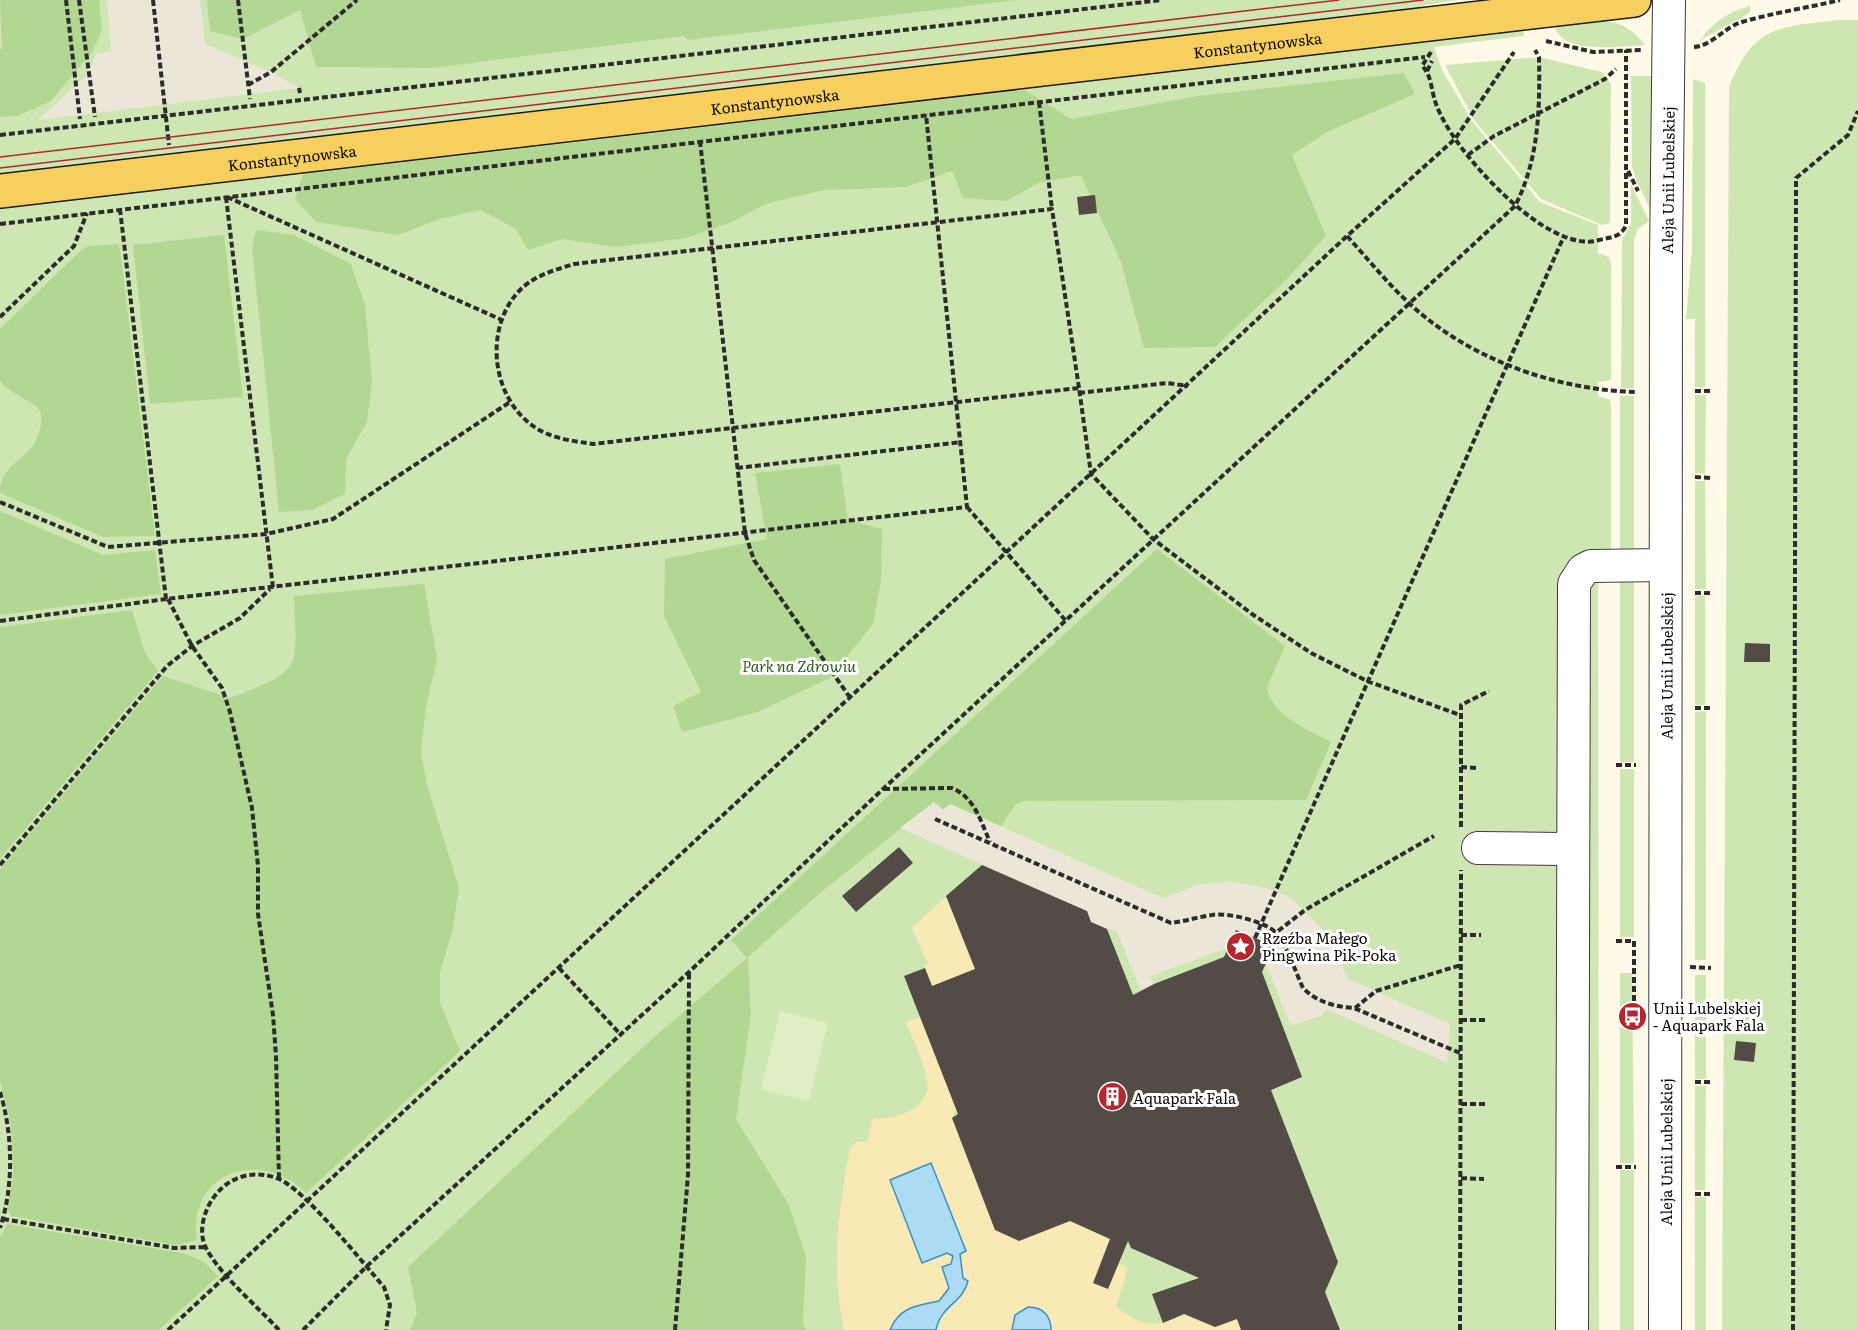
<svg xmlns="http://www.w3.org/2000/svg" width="1858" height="1330" font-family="Literata,serif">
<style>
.green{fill:#cee7b2}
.forest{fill:#b2d792}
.sand{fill:#f9e9b4}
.pitch{fill:#e0eec4}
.plaza{fill:#ece6d8}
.water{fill:#addbf4;stroke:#3591ca;stroke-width:1.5}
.building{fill:#524b46}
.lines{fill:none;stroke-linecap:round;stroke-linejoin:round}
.minor-casing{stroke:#3d3d3d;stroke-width:34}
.major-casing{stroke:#1b1b1b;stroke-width:36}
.path{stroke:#2c2c2c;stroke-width:4;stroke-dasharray:6 3;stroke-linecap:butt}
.minor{stroke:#fff;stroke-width:32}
.major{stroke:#f6cf5f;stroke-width:33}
.tram{stroke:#b5262f;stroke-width:1.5}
.labels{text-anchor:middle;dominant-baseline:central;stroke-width:6;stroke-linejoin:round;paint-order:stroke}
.street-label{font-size:15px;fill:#0a0a0a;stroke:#fff}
.park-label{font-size:15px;font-style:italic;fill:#2b5e1d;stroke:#fff}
.poi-label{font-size:15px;fill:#0a0a0a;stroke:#fff;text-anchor:start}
</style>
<rect width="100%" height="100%" fill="#fffae7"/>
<path class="green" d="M0 0H1457L1420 6 1432 39 1523 29 1524 36 1434 47 1442 70 1472 121 1540 202 1598 225V253L1609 257 1611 264V380L1598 382V396L1610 400 1611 406V556L1598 558 1599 1330H0Z
M1750 6V12C1735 23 1716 30 1700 41 1712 22 1728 12 1750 6Z
M1839 20H1858V1330H1722L1729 87C1754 25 1778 27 1839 20Z
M1603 21C1621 22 1634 30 1645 45 1624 46 1559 56 1555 25Z
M1539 57 1602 72 1611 84 1610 223 1602 225 1541 199 1474 120 1445 65Z
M1631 76H1652V213L1636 180 1632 165Z
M1693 79 1705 83V387H1695V319H1686L1692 249Z
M1631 184 1649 221 1638 229 1634 239V389L1621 388 1622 240 1631 223Z
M1695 395H1706L1705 474 1695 473Z
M1620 396H1634V556L1620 557Z
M1695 481H1705L1706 589H1695Z
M1620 576 1634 579V762H1620Z
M1695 596H1705V705H1695Z
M1706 711V960H1695V712Z
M1620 769H1634V937H1620Z
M1620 973H1632L1634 1163H1620Z
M1695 975H1706V1079H1695Z
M1695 1086H1706L1705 1190H1695Z
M1620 1170H1634V1330H1620Z
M1695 1197H1706V1330H1695Z"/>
<path class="forest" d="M0 0H99L102 30 92 52 51 101 17 116 0 117V49H2Z
M207 0H1017L688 40 684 36 432 68 316 67 300 10 243 39 210 31Z
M1404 73 1415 94 1327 132 1292 155 1326 236 1285 281 1215 347 1144 348 1121 262 1081 175 1038 183 1006 201 963 198 952 171 906 187 825 190 765 204 732 222 686 238 616 247 562 239 528 250 516 229 481 210 440 219 398 235 316 222 295 199 303 174 1025 90 1071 119 1198 96Z
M256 230 294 235 351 264 365 305 372 381 367 422 346 459 345 494 312 510 279 512 252 248Z
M224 235 243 397 150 404 133 245Z
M118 244 120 249 155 536 103 537 0 493C0 469 17 464 31 448 38 440 46 418 38 408 33 401 11 395 0 381V329L80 251 88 246Z
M840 464 848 520 882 529 881 581 873 624 830 678 758 712 682 732 673 706 701 692 664 616 665 559 767 539 755 473Z
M0 511 103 555 155 550 161 594 0 615Z
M1157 549 1285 646 1267 688C1272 716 1308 730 1331 742L1306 800 1024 801 1016 804 1001 826 950 804 943 810 934 802 820 893 748 957 751 1015 736 1119 789 1205 806 1257 803 1324 806 1330H410L417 1313 408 1267 653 1038 747 958 731 940Z
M424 584 437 659 426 707 421 752 427 785 459 888 453 928 440 973V1003L460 1051 306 1193C261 1148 187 1171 197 1240L179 1245 169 1244 11 1216 7 1207 13 1178 12 1139 9 1116 0 1081V869L163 676 230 698C303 670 297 672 294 596Z
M132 610 145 653 158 671 0 859V627Z
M7 1224 182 1253 203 1261 218 1276 159 1330H0V1237Z"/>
<path class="sand" d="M947 896 975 969 955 977 960 992 938 999 924 966 928 964 912 928Z
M921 1017 956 1107 952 1118 995 1230 1019 1241 1070 1221 1110 1239 1103 1256 1128 1268 1116 1307C1148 1330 1155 1327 1190 1312L1192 1317 1215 1327 1237 1319 1241 1330H1051L1050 1320 1025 1308 1016 1315 1012 1330H936L941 1314 967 1286 963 1279 960 1254 966 1251 931 1163 890 1180 947 1253 953 1256V1262L945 1275C950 1286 949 1294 939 1301 916 1306 900 1306 890 1330H844C831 1266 838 1212 850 1148L856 1142 868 1141 873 1118C894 1121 933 1108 927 1080 923 1060 913 1040 906 1022Z"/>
<path class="pitch" d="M780 1011 828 1023 809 1101 761 1089Z"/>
<path class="plaza" d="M107 0H200L205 44 271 72 299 88 38 120 88 74 96 54 111 51Z
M934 802 943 810 950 804 1163 898 1197 885 1230 881 1267 888 1291 898 1325 932 1348 979 1450 1024 1447 1063 1327 1009 1322 1015 1291 1026 1266 964 1228 948 1150 976 1154 984 1141 991 1117 932 1091 922 1087 911 900 828Z"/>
<path class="water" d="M931 1163 966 1251 960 1254 963 1278 968 1281C963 1303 941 1305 936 1330H890C900 1306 917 1306 939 1301L949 1288 942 1267 951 1264 953 1256 947 1253 922 1263 890 1180Z
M1028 1307C1043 1307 1051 1316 1051 1330H1012L1015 1315Z"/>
<path class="building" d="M1095 195 1097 213 1079 215 1077 197Z
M1745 643 1770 644V662H1744Z
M899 847 913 863 856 912 842 896Z
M982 865 1087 911 1091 922 1107 929 1133 995 1154 984 1224 957 1236 930 1274 946 1262 972 1302 1077 1271 1090 1338 1262 1325 1292 1340 1330H1241L1237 1319 1215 1327 1184 1314 1163 1323 1152 1294 1199 1278 1131 1248 1128 1241 1108 1289 1093 1283 1110 1239 1070 1221 1019 1241 995 1230 952 1118 958 1114 904 976 925 968 932 986 975 969 946 896Z
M1736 1041 1756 1043 1754 1062 1734 1060Z"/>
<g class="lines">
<defs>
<g id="minor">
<path d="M1478 848 1562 849 1573 841"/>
<path d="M1572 1330 1574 584 1583 570 1591 566 1665 565"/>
<path id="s1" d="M1665 1330 1666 260 1669 0"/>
</g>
<g id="major">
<path id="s2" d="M0 191 1634 0"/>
</g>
</defs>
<use href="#minor" class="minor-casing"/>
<use href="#major" class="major-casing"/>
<path class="path" d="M66 0 80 119
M79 0 95 117
M153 0 169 145
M238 0 250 99
M1546 41 1593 52 1642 50
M1694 47C1711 46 1723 29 1739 23 1771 13 1807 8 1840 0
M1431 52 1422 66C1432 75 1431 91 1436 104 1440 115 1448 129 1456 140 1479 174 1553 254 1599 240 1611 237 1619 238 1626 226V50
M1427 71 1432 61
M248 85 271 72 357 0
M299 88 300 93
M1039 102 1052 209
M0 135 1162 0
M700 141 745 533 754 560 851 699
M1468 155 1494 136 1605 79 1616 69
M1628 171 1638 191
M226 197 273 588
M227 197 502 320
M120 209 166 599 967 507 926 115
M0 224 1425 57
M1347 236C1368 259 1387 283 1410 304 1469 359 1556 390 1636 392
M0 317 74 246 87 213
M1079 388 1052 209 574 264C555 270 535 275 520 290 483 328 491 399 536 428 553 439 574 441 593 444L1079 388 1091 474 1153 539 1252 614 1311 653 1367 681 1460 715
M1695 391H1711
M1079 393 1167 383 1188 386
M737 468 962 442
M1695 477 1711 478
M0 502 108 547 266 534 333 519 510 402
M967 507 1066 621
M1695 593H1711
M168 599 192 646 222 688 230 712 252 808 258 866V914L273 1015 276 1056 279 1179
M0 621 166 599
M1695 708H1711
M1616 765H1636
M1461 767 1476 768
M884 789 952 788C975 798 980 820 990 842
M935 819 1171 923C1186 921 1198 917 1212 915 1227 912 1268 922 1277 934 1288 948 1295 971 1303 988 1317 1002 1335 1007 1354 1008L1460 1053
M1461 827V705L1489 691
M0 865 167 666 192 646 240 618 270 589
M1461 935H1481
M1255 938 1564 236
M1616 941H1634V1031
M1264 942 1305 910 1434 836
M1690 967 1711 968
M559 968 621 1035
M1355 1008 1376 991 1461 965
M1461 1020H1485
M1695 1082H1711
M0 1092C13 1134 14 1186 0 1228
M1461 1104H1485
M1616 1167H1636
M1461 1178 1484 1179
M1695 1194H1711
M3 1219 174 1248 206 1247
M168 1330 1347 236 1455 139 1514 52
M279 1330C258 1307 220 1275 206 1248 195 1227 209 1196 227 1184 242 1173 262 1172 279 1179 306 1191 362 1262 384 1287L390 1305 386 1330
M303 1330 366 1267 689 972 883 789 1515 206C1539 160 1540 108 1539 57L1535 50
M675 1330 688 1175 689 972
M1460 1330 1461 870
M1793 1330 1796 178 1848 135 1858 111"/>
<use href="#minor" class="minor"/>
<use href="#major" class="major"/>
<path class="tram" d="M0 157 1339 0
M0 168 1423 0"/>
</g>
<defs>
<symbol id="sight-disc" viewBox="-11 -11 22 22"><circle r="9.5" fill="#b5262f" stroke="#fff"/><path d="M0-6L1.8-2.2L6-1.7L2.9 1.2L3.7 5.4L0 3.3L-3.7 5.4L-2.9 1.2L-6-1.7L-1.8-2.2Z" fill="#fff"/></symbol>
<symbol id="bus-disc" viewBox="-11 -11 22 22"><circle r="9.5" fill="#b5262f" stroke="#fff"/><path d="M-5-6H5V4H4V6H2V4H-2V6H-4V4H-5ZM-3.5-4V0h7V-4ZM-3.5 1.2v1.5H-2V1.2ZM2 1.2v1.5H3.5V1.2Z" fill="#fff"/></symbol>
<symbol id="building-disc" viewBox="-11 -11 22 22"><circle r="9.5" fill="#b5262f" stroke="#fff"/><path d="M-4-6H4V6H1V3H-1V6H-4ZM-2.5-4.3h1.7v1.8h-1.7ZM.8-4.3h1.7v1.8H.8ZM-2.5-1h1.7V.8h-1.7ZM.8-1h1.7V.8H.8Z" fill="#fff"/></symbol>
</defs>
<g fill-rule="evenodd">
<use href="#sight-disc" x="1224" y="930" width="33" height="33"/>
<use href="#bus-disc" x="1616" y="1000" width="33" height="33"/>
<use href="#building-disc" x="1096" y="1080" width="33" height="33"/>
</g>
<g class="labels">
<g class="street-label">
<text stroke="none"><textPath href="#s2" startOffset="1266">Konstantynowska</textPath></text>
<text stroke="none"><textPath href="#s2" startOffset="780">Konstantynowska</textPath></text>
<text stroke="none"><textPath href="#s2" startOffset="294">Konstantynowska</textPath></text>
<text stroke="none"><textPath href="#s1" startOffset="1150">Aleja Unii Lubelskiej</textPath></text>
<text stroke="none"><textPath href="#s1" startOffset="664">Aleja Unii Lubelskiej</textPath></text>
<text stroke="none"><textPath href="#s1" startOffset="178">Aleja Unii Lubelskiej</textPath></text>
</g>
<g class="park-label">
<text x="799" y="665">Park na Zdrowiu</text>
</g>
<g class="poi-label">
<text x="1262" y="937">Rzeźba Małego<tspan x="1262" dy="17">Pingwina Pik-Poka</tspan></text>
<text x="1653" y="1007">Unii Lubelskiej<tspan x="1653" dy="17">- Aquapark Fala</tspan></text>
<text x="1133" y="1097">Aquapark Fala</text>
</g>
</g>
</svg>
